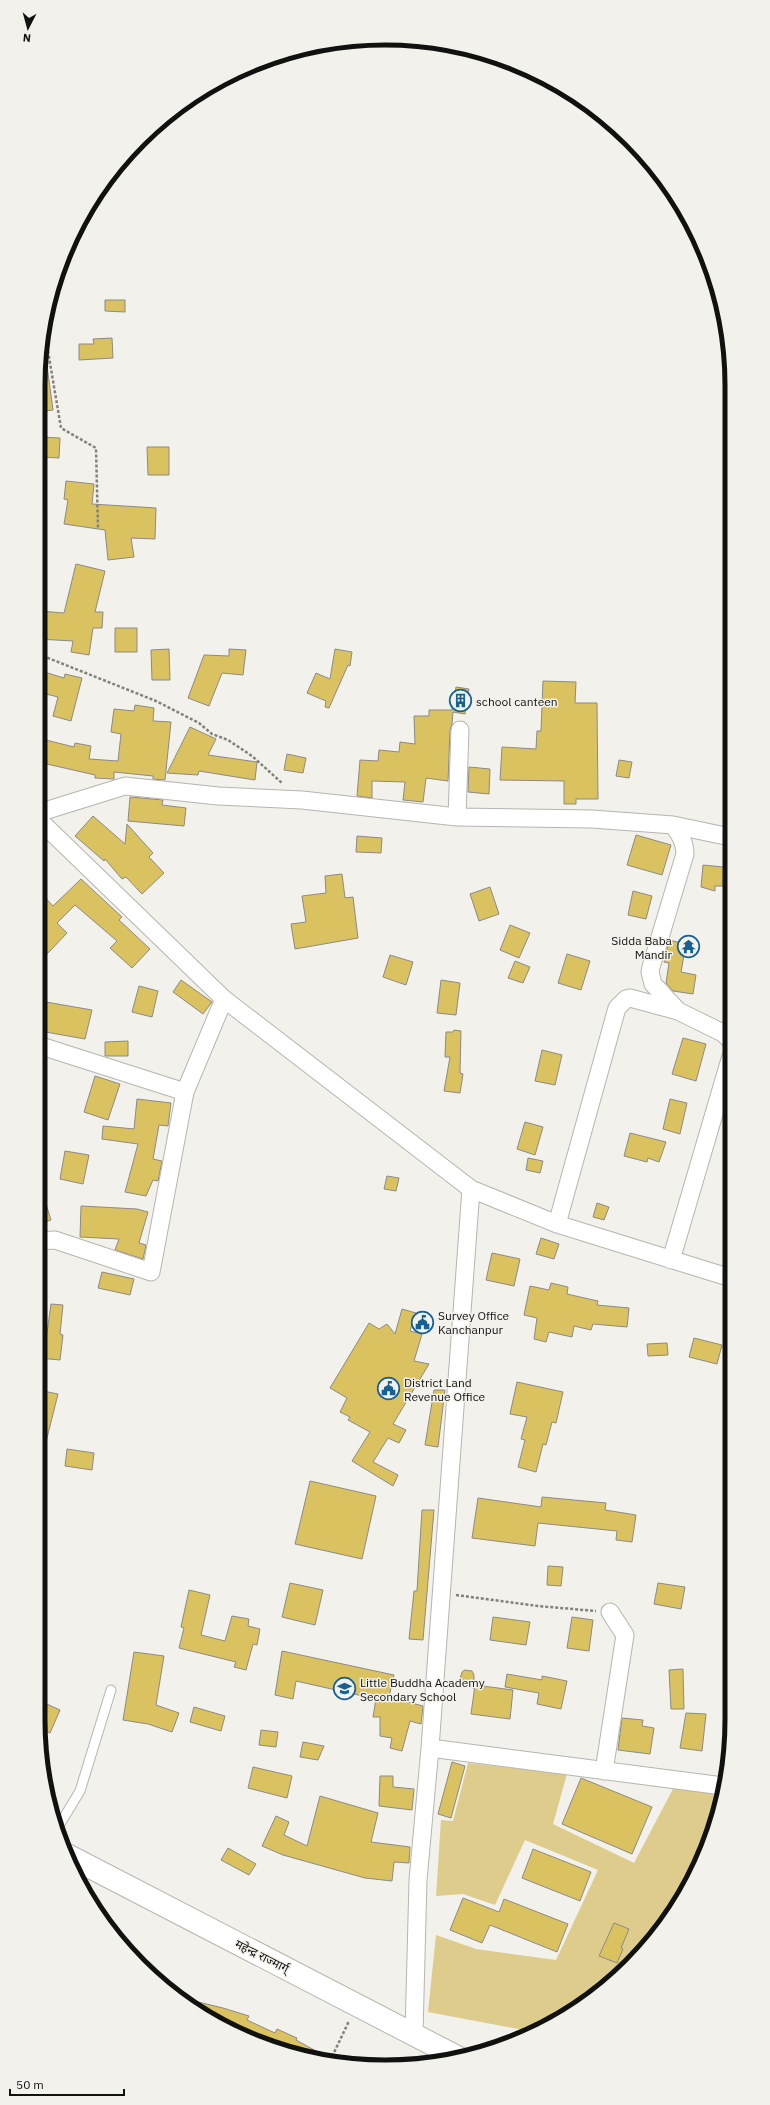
<svg xmlns="http://www.w3.org/2000/svg" width="770" height="2105" font-family="'IBM Plex Sans','Noto Sans Devanagari',sans-serif">
<style>
.green{fill:#ddcc8b}
.building{fill:#dbc261;stroke:#8c8a85}
.lines{fill:none;stroke-linecap:round;stroke-linejoin:round}
.service-casing{stroke:#b6b5af;stroke-width:11}
.minor-casing{stroke:#b6b5af;stroke-width:19}
.trunk-casing{stroke:#b6b5af;stroke-width:24}
.path{stroke:#82817d;stroke-width:2.5;stroke-dasharray:3 2;stroke-linecap:butt}
.service{stroke:#fff;stroke-width:9}
.minor{stroke:#fff;stroke-width:17}
.trunk{stroke:#fff;stroke-width:22}
.labels{text-anchor:middle;dominant-baseline:central;stroke-width:3;stroke-linejoin:round;paint-order:stroke}
.poi-label{font-size:12px;fill:#11110f;stroke:#f2f1eb;text-anchor:start}
.street-label{font-size:12px;fill:#11110f;stroke:#f2f1eb}
.rim{fill:none;stroke:#11110f;stroke-width:5}
</style>
<rect width="100%" height="100%" fill="#f2f1eb"/>
<path class="green" d="M468 1763 567 1774 553 1824 634 1863 674 1787 722 1794 720 1810 673 1913 631 1965 578 2008 529 2031 428 2012 436 1935 476 1949 556 1960 598 1870 525 1840 495 1905 463 1894 436 1896 441 1820 453 1821Z"/>
<path class="building" d="M105 300H125V312L105 311Z
M112 338 113 358 79 360V344H94L93 339Z
M42 351H45L53 410 38 412V385Z
M41 437 60 438 59 458 41 457Z
M147 447H169V475H148Z
M66 481 94 484 92 504 156 508 155 539 131 538 134 557 108 560 105 530 64 524 68 500 64 499Z
M76 564 105 571 95 612H103L102 628H93L89 655 71 652 73 641 38 639 40 611 64 613Z
M115 628H137V652H115Z
M169 649 170 680H152L151 650Z
M229 649 246 650 243 675 222 673 209 706 188 698 204 655 229 656Z
M335 649 352 652 350 666 348 665 329 708 325 707 326 701 307 693 316 673 330 679Z
M38 670 64 678 65 674 82 678 71 721 53 716 58 697 38 692Z
M543 681 576 682 575 703H597L598 799H576V804H564V781L500 780 502 747 536 749 537 731H541Z
M456 687 469 689 465 714 453 712 452 724 450 730 448 781 426 778 423 802 403 800 405 782 372 781V798L357 796 360 760 378 761 379 750 399 752 400 742 415 744 414 716H429V710H452Z
M135 705 154 708 153 721 171 722 165 780 153 779V776L114 772V779L95 778V775L38 762V738L74 747 75 743 91 746 89 759 118 761 121 734 111 732 114 709 134 711Z
M190 727 216 739 208 755 257 762 255 780 199 771 198 775 167 773Z
M287 754 306 758 303 773 284 770Z
M619 760 632 762 629 778 616 776Z
M469 767 490 769 489 794 468 792Z
M130 797 163 800 162 805 186 808 184 826 128 821Z
M93 816 125 844 127 824 153 853 149 857 164 873 142 894 126 877 122 879 105 859 104 861 75 836Z
M636 835 671 845 662 875 627 865Z
M357 836 382 838 381 853 356 852Z
M703 865 724 867 723 886H715V891L701 887Z
M342 874 345 898 353 897 358 938 295 949 291 924 306 922 302 896 326 893 325 876Z
M81 879 122 917 119 920 150 949 132 968 110 948 117 941 75 905 57 923 67 933 49 952 38 960V890L53 906Z
M490 887 499 914 479 921 470 894Z
M633 891 652 896 646 919 628 915Z
M510 925 530 933 519 958 500 950Z
M669 940 686 944 681 972 696 975 693 994 673 991 666 983 669 963 664 962Z
M567 954 590 961 581 990 558 983Z
M390 955 413 962 406 985 383 977Z
M515 961 530 967 523 983 508 978Z
M181 980 212 1002 203 1014 173 992Z
M441 980 460 983 456 1015 437 1013Z
M139 986 158 991 152 1017 132 1012Z
M46 1002 92 1010 85 1039 40 1031Z
M454 1030 461 1031 460 1073 463 1074 460 1093 444 1091 450 1057H445L446 1032H453Z
M683 1038 706 1044 696 1081 672 1074Z
M128 1041V1056H105V1042Z
M542 1050 562 1055 555 1085 535 1081Z
M95 1076 120 1084 108 1120 84 1112Z
M137 1099 171 1103 168 1126 159 1125 153 1159 162 1161 158 1181 153 1180 146 1196 125 1192 138 1144 102 1139 103 1126 134 1129Z
M670 1099 687 1103 680 1134 663 1129Z
M525 1122 543 1127 535 1155 517 1149Z
M630 1133 666 1142 659 1162 648 1158 647 1162 624 1156Z
M65 1151 89 1155 83 1184 60 1179Z
M528 1158 543 1161 540 1173 526 1170Z
M387 1176 399 1178 396 1191 384 1189Z
M38 1188H41L51 1220 38 1224Z
M597 1203 609 1207 604 1220 593 1217Z
M81 1206 137 1209 148 1212 139 1243 146 1245 143 1259 115 1250 119 1239 80 1237Z
M541 1238 559 1244 554 1259 536 1254Z
M492 1253 520 1259 514 1286 486 1280Z
M102 1272 134 1279 130 1295 98 1288Z
M551 1283 568 1287 567 1294 598 1301 597 1305 629 1308 627 1327 593 1324 591 1330 574 1326 572 1337 549 1332 546 1342 534 1339 537 1318 524 1315 530 1286 549 1290Z
M51 1304 63 1305 60 1334 63 1335 60 1360 38 1358V1331L47 1333Z
M402 1309 416 1313 410 1331 422 1334 414 1361 429 1364 393 1424 406 1430 399 1443 388 1438 373 1462 398 1475 393 1486 352 1461 370 1432 348 1420 350 1417 340 1412 347 1398 330 1388 369 1323 379 1329 387 1324 395 1334Z
M694 1338 722 1345 717 1364 689 1357Z
M667 1343 668 1355 648 1356 647 1344Z
M517 1382 563 1392 556 1423 552 1422 546 1445 543 1444 536 1472 518 1467 525 1440 521 1439 527 1417 510 1414Z
M38 1390 58 1394 42 1458H38Z
M434 1390H445L438 1447 425 1445Z
M67 1449 94 1453 92 1470 65 1466Z
M310 1481 376 1496 362 1559 295 1544Z
M542 1497 606 1503 605 1510 636 1515 632 1542 616 1540 617 1531 538 1523 535 1546 472 1538 478 1498 541 1507Z
M422 1510H434L423 1640 409 1639 414 1591H417Z
M548 1566 563 1567 561 1586 547 1585Z
M290 1583 323 1590 315 1625 282 1617Z
M658 1583 685 1587 681 1609 654 1604Z
M189 1590 210 1595 201 1635 225 1641 232 1616 249 1619 248 1626 260 1629 257 1645 253 1644 246 1670 234 1667 236 1662 179 1648 184 1628 181 1627Z
M493 1617 530 1622 526 1645 490 1640Z
M572 1617 593 1620 589 1651 567 1648Z
M282 1651 394 1675 389 1697 423 1706 421 1724 410 1721 402 1751 390 1748 392 1738 380 1736V1717H373L376 1699 296 1681 293 1699 275 1695Z
M134 1652 164 1656 156 1705 179 1713 172 1732 148 1724 123 1720Z
M683 1669 684 1709H671L669 1670Z
M465 1670 472 1671 474 1675V1689L460 1679 462 1672Z
M507 1674 542 1680V1676L567 1681 561 1709 537 1704 539 1693 505 1687Z
M475 1685 513 1690 510 1719 471 1714Z
M38 1700 60 1710 50 1733 39 1728Z
M194 1707 225 1716 221 1731 190 1722Z
M686 1713 706 1714 702 1751 680 1748Z
M622 1718 643 1720 642 1726 654 1728 650 1754 618 1750Z
M261 1730 278 1732 276 1747 259 1745Z
M303 1742 324 1746 318 1760 300 1757Z
M452 1762 465 1766 451 1818 438 1814Z
M253 1767 292 1776 287 1798 248 1788Z
M380 1776H393V1787L414 1789 412 1810 379 1806Z
M581 1778 652 1807 632 1854 562 1824Z
M320 1796 378 1813 371 1842 410 1847 409 1863 394 1862 392 1881 365 1878 283 1855 262 1846 276 1816 289 1822 284 1835 307 1846Z
M228 1848 256 1864 249 1875 221 1860Z
M533 1849 591 1872 580 1901 522 1878Z
M463 1898 499 1912 504 1899 568 1924 557 1952 490 1925 482 1943 450 1930Z
M614 1923 629 1929 621 1948 623 1949 617 1963 599 1956Z
M186 1999 223 2008 249 2016 247 2020 275 2033 277 2029 297 2038 296 2040 316 2051 314 2056 231 2031 184 2002Z"/>
<g class="lines">
<defs>
<path id="service" d="M57 1829 80 1791 111 1690"/>
<path id="minor" d="M38 813 125 786 218 796 302 800 457 817 592 819 673 825 730 837
M457 817 460 730
M38 819 224 999 471 1189 557 1224 731 1278
M673 825C680 835 685 842 685 854L651 967 650 972 653 984 678 1011 723 1033 731 1041
M38 1045 185 1092
M557 1224 617 1008 626 999 630 998 678 1011
M38 1241 55 1240 151 1272 185 1092 224 999
M671 1260 731 1056
M430 1748 723 1786
M604 1771 625 1635 610 1612
M414 2033 418 1880 430 1748 471 1189"/>
<path id="trunk" d="M65 1854 459 2058"/>
</defs>
<use href="#service" class="service-casing"/>
<use href="#minor" class="minor-casing"/>
<use href="#trunk" class="trunk-casing"/>
<path class="path" d="M43 350 48 351 61 428 96 448 98 529
M38 654 156 701 199 723 212 734 228 740 252 756 282 783
M456 1595 538 1606 596 1611
M330 2061 349 2021"/>
<use href="#service" class="service"/>
<use href="#minor" class="minor"/>
<use href="#trunk" class="trunk"/>
</g>
<defs>
<symbol id="building-ring" viewBox="-11 -11 22 22"><circle r="9.5" fill="#f2f1eb" stroke="#176094" stroke-width="1.5"/><path d="M-4-6H4V6H1V3H-1V6H-4ZM-2.5-4.3h1.7v1.8h-1.7ZM.8-4.3h1.7v1.8H.8ZM-2.5-1h1.7V.8h-1.7ZM.8-1h1.7V.8H.8Z" fill="#176094"/></symbol>
<symbol id="temple-ring" viewBox="-11 -11 22 22"><circle r="9.5" fill="#f2f1eb" stroke="#176094" stroke-width="1.5"/><path d="M0-6L5-2H3V0L6.5 2.5H4V6H1.5V3h-3V6H-4V2.5H-6.5L-3 0V-2H-5Z" fill="#176094"/></symbol>
<symbol id="civic-ring" viewBox="-11 -11 22 22"><circle r="9.5" fill="#f2f1eb" stroke="#176094" stroke-width="1.5"/><path d="M-.6-6.5H3V-4.5H.6V-3L4-1V1h2V6H-6V1h2V-1L-.6-3ZM-1.2 2.5V6h2.4V2.5Z" fill="#176094"/></symbol>
<symbol id="school-ring" viewBox="-11 -11 22 22"><circle r="9.5" fill="#f2f1eb" stroke="#176094" stroke-width="1.5"/><path d="M0-5L7-2L0 1L-7-2ZM-4 1L0 2.5L4 1V4Q0 6-4 4Z" fill="#176094"/></symbol>
</defs>
<g fill-rule="evenodd">
<use href="#building-ring" x="448" y="688" width="25" height="25"/>
<use href="#temple-ring" x="676" y="934" width="25" height="25"/>
<use href="#civic-ring" x="410" y="1310" width="25" height="25"/>
<use href="#civic-ring" x="376" y="1376" width="25" height="25"/>
<use href="#school-ring" x="332" y="1676" width="25" height="25"/>
</g>
<g class="labels">
<g class="poi-label">
<text x="476" y="701">school canteen</text>
<text x="672" y="940" text-anchor="end">Sidda Baba<tspan x="672" dy="14">Mandir</tspan></text>
<text x="438" y="1315">Survey Office<tspan x="438" dy="14">Kanchanpur</tspan></text>
<text x="404" y="1382">District Land<tspan x="404" dy="14">Revenue Office</tspan></text>
<text x="360" y="1682">Little Buddha Academy<tspan x="360" dy="14">Secondary School</tspan></text>
</g>
<g class="street-label">
<text transform="translate(262 1956) rotate(27)">महेन्द्र राज्मार्ग्</text>
</g>
</g>
<path d="M0 0H770V2105H0ZM385 45H385A340 340 0 0 1 725 385V1720A340 340 0 0 1 385 2060H385A340 340 0 0 1 45 1720V385A340 340 0 0 1 385 45Z" fill="#f2f1eb" fill-rule="evenodd"/>
<path class="rim" d="M385 45H385A340 340 0 0 1 725 385V1720A340 340 0 0 1 385 2060H385A340 340 0 0 1 45 1720V385A340 340 0 0 1 385 45Z"/>
<g transform="translate(28 28) rotate(186)" stroke="#f2f1eb" stroke-width="3" paint-order="stroke">
<path d="M0-3L7 15L0 10L-7 15Z" fill="#11110f"/>
<text y="-6" font-size="11" font-weight="bold" text-anchor="middle" fill="#11110f">N</text>
</g>
<path d="M10 2089v6h114v-6" fill="none" stroke="#11110f" stroke-width="2"/>
<text x="16" y="2089" font-size="12" fill="#11110f" stroke="#f2f1eb" stroke-width="3" paint-order="stroke">50 m</text>
</svg>
